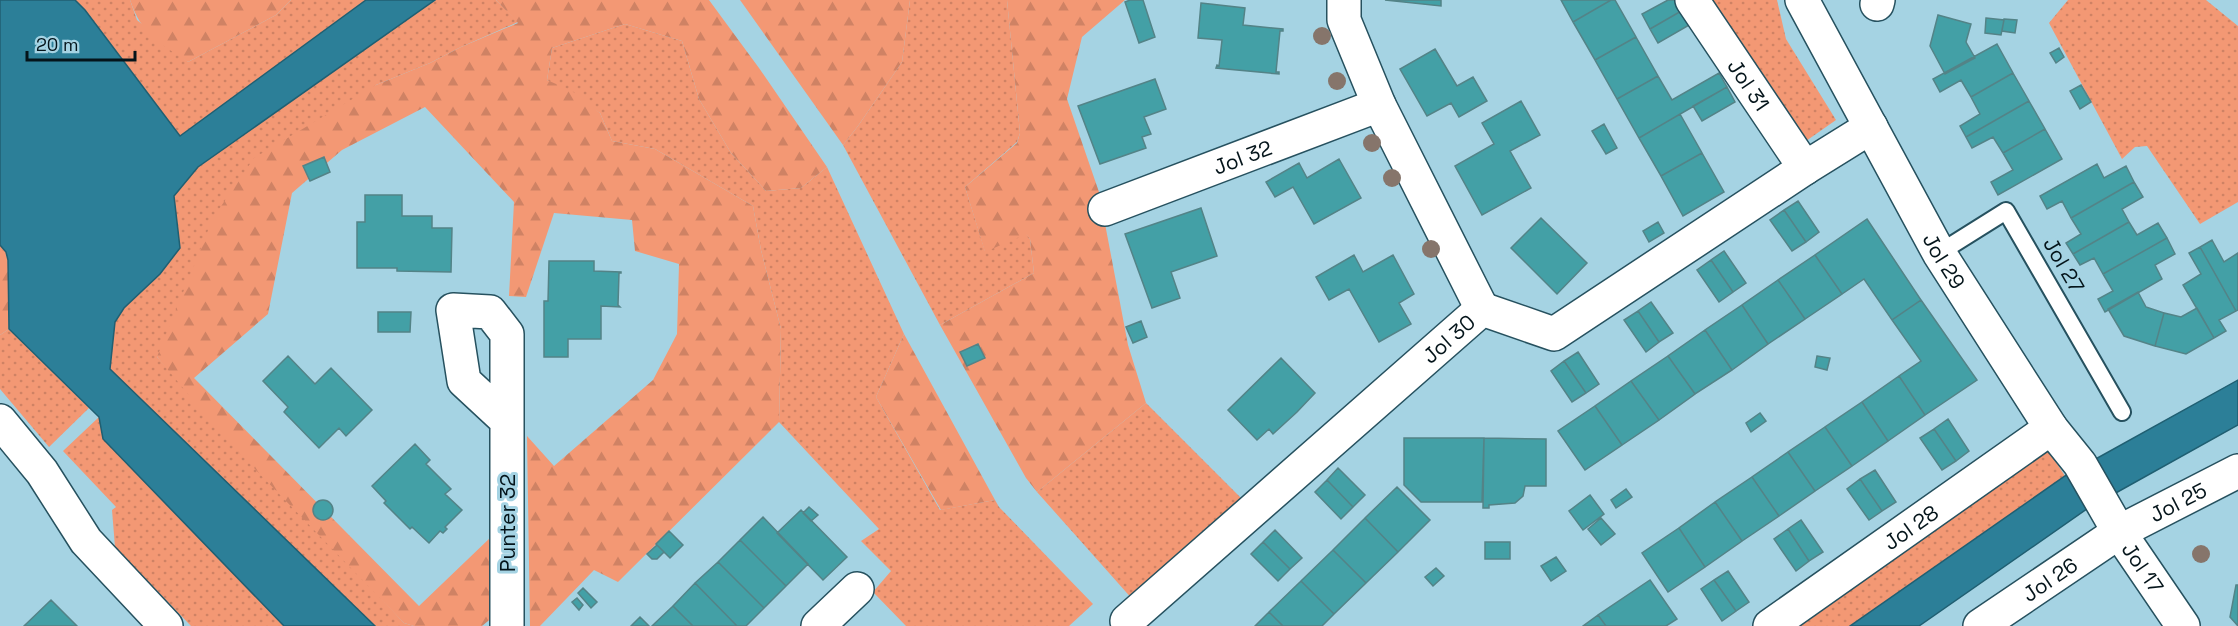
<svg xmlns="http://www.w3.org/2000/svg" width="2238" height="626" font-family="'Space Grotesk',sans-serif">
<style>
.grass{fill:url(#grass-dots)}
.forest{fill:url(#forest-firs)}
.water{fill:#2c7f98;stroke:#205f72;stroke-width:1.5}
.building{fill:#43a0a6;stroke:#538387;stroke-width:1.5}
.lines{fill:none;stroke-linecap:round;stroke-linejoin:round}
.service-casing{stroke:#26515f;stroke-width:20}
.minor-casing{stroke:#26515f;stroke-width:36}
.tertiary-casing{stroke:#26515f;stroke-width:36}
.service{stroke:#fff;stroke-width:16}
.minor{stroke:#fff;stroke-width:33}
.tertiary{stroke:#fff;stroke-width:33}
.tree{fill:#86756b}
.labels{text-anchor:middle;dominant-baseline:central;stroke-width:6;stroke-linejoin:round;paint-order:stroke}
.street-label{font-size:21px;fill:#04141a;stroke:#a5d3e3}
</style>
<defs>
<pattern id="grass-dots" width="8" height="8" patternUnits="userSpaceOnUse" patternTransform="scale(1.5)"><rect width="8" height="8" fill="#f39874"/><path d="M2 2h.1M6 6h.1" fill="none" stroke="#cf8264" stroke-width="1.8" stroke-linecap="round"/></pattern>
<pattern id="forest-firs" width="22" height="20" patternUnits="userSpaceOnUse" patternTransform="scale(1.5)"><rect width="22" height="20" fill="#f39874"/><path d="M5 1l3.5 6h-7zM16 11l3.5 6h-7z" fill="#cf8264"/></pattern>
</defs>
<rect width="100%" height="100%" fill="#a5d3e3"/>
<path class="grass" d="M75 0H130L137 20 188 62 276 15 291 0H366L180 136 85 10Z
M435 0H496L518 22 461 47 430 63 376 85 157 357 404 623 414 626H375L109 369 115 322 124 308 180 248 174 196 198 167Z
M910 0H1007L1020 133 1017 142 965 187 985 251 1026 233 1030 239 1034 273 940 325 843 145 858 126 902 62Z
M1710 0H1777L1786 39 1836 120 1806 141Z
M2068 0H2206L2238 26V202L2200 224 2147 146 2135 147 2122 159 2049 23Z
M625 24 682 41 699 99 731 153 766 191 801 188 827 167 904 334 876 397 940 510 995 500 999 507 1093 604 1069 626H906L873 592 891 571 861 541 879 529 779 422 781 329 761 250 753 206 655 149 612 141 600 113 547 80 552 48Z
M9 329 89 408 49 447 0 389V335Z
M1146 403 1244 501 1134 601 1037 492Z
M99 417 103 439 284 626H191L115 547 112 510 116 507 63 451Z
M2041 439 2065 476 1850 626H1774Z"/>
<path class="forest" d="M130 0H291L276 15 188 62C158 42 142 35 130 0Z
M496 0H709L759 68 827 167 801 188 766 191 731 153 699 99 682 41 625 24 552 48 547 80 572 91 600 113 612 141 655 149 753 206 761 250 781 329 779 422 618 582 594 570 540 626H530L527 436 554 466 653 380 677 334 679 264 635 251 632 220 554 213 526 297 509 296 514 202 425 107 342 150 292 193 268 314 194 378 419 606 491 537 493 617 482 626H414L404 623 225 438 157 357 213 218 254 158 376 85 430 63 461 47 518 23Z
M740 0H910L902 62 858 126 843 145Z
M1007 0H1125L1082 37 1067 99 1099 192 1128 345 1146 403 1037 492 1026 478 940 325 1034 273 1030 239 1026 234 985 252 965 187 1017 143 1020 133Z
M0 245 6 252 8 260 9 329 0 335Z
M904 334 995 500 941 510 876 397Z"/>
<path class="water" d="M0 0H75L85 10 180 136 366 0H435L198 167 174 196 180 248 160 274 124 308 115 322 110 369 375 626H284L103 439 99 417 9 329 8 260 6 252 0 245Z
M2238 380V425L2087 509 1919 626H1850L2065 476Z"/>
<path class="building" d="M1130 0H1143L1155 37 1139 43 1125 2Z
M1385 0H1441V6Z
M1561 0H1611L1573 22Z
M1611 0H1615L1636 37 1595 60 1573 22Z
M1668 0H1678L1683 10 1650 29 1642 14Z
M1201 3 1245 8 1243 25 1283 29V31H1280L1276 72H1279V74L1216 68 1217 65 1219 66 1222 40 1198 38Z
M1683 10 1691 24 1658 43 1650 29Z
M1938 15 1971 24 1966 42 1975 58 1945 74 1930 46Z
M1986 18 2004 20 2001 35 1985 33Z
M2004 19 2017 20 2015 33 2002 31Z
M1636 37 1658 76 1617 99 1595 60Z
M1997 44 2013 73 1971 97 1961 80 1940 92 1933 79Z
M2059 48 2064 57 2056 63 2050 53Z
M1435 49 1457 86 1473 77 1487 101 1459 117 1451 103 1427 116 1400 69Z
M1719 73 1727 87 1639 138 1617 99 1658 76 1672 100Z
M2013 73 2029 101 1966 137 1960 126 1980 114 1971 97Z
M1155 79 1166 109 1144 117 1151 134 1142 137 1146 148 1100 164 1078 106Z
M2081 85 2091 102 2080 109 2070 91Z
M1727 87 1735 102 1702 121 1693 106Z
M1521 101 1540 135 1510 151 1531 188 1482 215 1455 166 1494 144 1482 123Z
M2029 101 2045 129 2003 153 1993 137 1972 148 1966 137Z
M1680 114 1702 153 1661 176 1639 138Z
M1604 124 1617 148 1606 154 1592 131Z
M2045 129 2062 159 1998 195 1991 182 2013 170 2003 153Z
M1702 153 1724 192 1683 216 1661 176Z
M324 157 330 172 310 181 303 166Z
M1339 159 1361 198 1314 224 1293 187 1275 197 1266 182 1299 163 1307 178Z
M2097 164 2104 178 2126 166 2134 182 2071 218 2062 201 2047 209 2040 196Z
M2134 182 2143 197 2122 209 2129 222 2073 254 2066 243 2081 234 2071 218Z
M365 195H402V216H432V228H452L451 272 397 271V268H357V222H365Z
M1798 201 1819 232 1806 242 1784 210Z
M1201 208 1217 256 1171 272 1180 298 1152 308 1125 234Z
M1784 210 1806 242 1792 251 1770 220Z
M1541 218 1587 263 1557 294 1511 248Z
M1867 219 1921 300 1892 320 1864 279 1842 294 1815 255Z
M1658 222 1664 233 1649 242 1643 231Z
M2129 222 2137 235 2158 223 2167 238 2103 274 2094 258 2080 265 2073 254Z
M2167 238 2175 254 2155 265 2162 279 2105 312 2098 299 2113 291 2103 274Z
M2212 240 2224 262 2238 253V310L2236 311 2200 247Z
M2200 247 2236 311 2219 320 2226 331 2214 338 2183 285 2201 274 2189 253Z
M1724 251 1746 283 1733 292 1711 260Z
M1354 255 1363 272 1393 255 1414 294 1399 303 1411 324 1379 342 1349 289 1329 300 1316 277Z
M1815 255 1842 294 1805 319 1778 280Z
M1711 260 1733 292 1719 302 1697 270Z
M549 261H594V271L621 272V273H619L618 305 620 307 601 306V339H568V357H544V301H548Z
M1778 280 1805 319 1768 344 1742 305Z
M2138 292 2146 307 2164 313 2155 346 2124 336 2108 309Z
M1921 300 1977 380 1925 415 1899 376 1921 361 1892 320Z
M1651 302 1673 333 1659 342 1638 311Z
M1742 305 1768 344 1732 370 1705 330Z
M2197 308 2214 338 2186 354 2155 346 2164 313 2181 317Z
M1638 311 1659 342 1646 352 1624 320Z
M378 312H411L410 332H378Z
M1141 321 1147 337 1133 343 1126 327Z
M1705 330 1732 370 1695 394 1668 356Z
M978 344 985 358 967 366 960 352Z
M1578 352 1599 384 1586 393 1564 361Z
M288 356 315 384 331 368 372 410 346 436 339 428 319 448 284 412 288 407 263 381Z
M1668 356 1695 394 1659 420 1631 381Z
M1817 356 1830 358 1827 370 1815 367Z
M1281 358 1315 393 1297 412 1273 434 1269 429 1257 440 1228 410Z
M1564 361 1586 393 1572 402 1551 371Z
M1899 376 1925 415 1888 441 1862 402Z
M1631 381 1659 420 1622 445 1595 406Z
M1862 402 1888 441 1852 466 1825 427Z
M1595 406 1622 445 1585 470 1558 431Z
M1760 413 1766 421 1751 432 1746 423Z
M1948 419 1969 451 1956 461 1934 429Z
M1825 427 1852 466 1815 491 1788 452Z
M1934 429 1956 461 1942 470 1920 438Z
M1404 438H1484L1482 502H1421L1404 485Z
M1484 438 1546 439V486H1525L1523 496 1515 503 1489 505V508H1483Z
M415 444 430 460 426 464 451 489 445 494 462 510 445 527 447 529 443 533 440 531 429 543 412 527 410 529 384 503 386 501 372 486Z
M1788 452 1815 491 1779 516 1752 477Z
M1338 468 1365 495 1353 507 1327 480Z
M1875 470 1896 502 1882 511 1860 479Z
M1752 477 1779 516 1742 541 1715 502Z
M1860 479 1882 511 1869 520 1847 489Z
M1327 480 1353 507 1341 519 1315 492Z
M1397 487 1430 520 1398 552 1365 518Z
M1626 489 1632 497 1616 508 1611 500Z
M1590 495 1604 514 1583 530 1569 511Z
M313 510a10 10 0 1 1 20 0a10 10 0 1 1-20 0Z
M1715 502 1742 541 1705 567 1679 528Z
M809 507 818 515 811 521 803 513Z
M801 510 847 557 823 580 777 533Z
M763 517 808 564 786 586 740 540Z
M1365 518 1398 552 1366 583 1333 550Z
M1601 518 1615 534 1601 545 1588 529Z
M1801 520 1823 552 1809 561 1788 529Z
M1679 528 1705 567 1668 592 1642 553Z
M1788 529 1809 561 1796 571 1774 539Z
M1275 530 1302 558 1290 569 1263 542Z
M669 531 683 545 670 558 656 544Z
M740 540 786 586 764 608 718 562Z
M1263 542 1290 569 1278 581 1251 554Z
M1485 542H1510V559H1485Z
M657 545 664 552 657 559H652L647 554Z
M1333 550 1366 583 1334 614 1301 581Z
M1556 557 1566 571 1551 581 1541 566Z
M718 562 764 608 746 626H737L695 583Z
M1436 568 1444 576 1433 586 1425 577Z
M1728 571 1749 602 1736 611 1714 580Z
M1650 580 1677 619 1666 626H1606L1598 615Z
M1714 580 1736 611 1722 621 1701 589Z
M1301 581 1334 614 1322 626H1283L1269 612Z
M695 583 737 626H693L673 606Z
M2236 585H2238V626L2230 617Z
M583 588 597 602 591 608 578 593Z
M577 598 583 605 579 610 572 602Z
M51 600 77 626H24Z
M673 606 693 626H652Z
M1269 612 1283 626H1255Z
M1598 615 1606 626H1583Z
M640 617 649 626H631Z"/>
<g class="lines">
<defs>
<path id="service" d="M1939 253 2006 211 2122 412"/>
<g id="minor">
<path d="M1344 0V20L1379 105 1482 309"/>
<path id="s1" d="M1692 0 1805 168"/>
<path d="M1877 4 1878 0"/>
<path id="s2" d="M1105 209 1379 105"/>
<path d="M506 420 464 381 453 310 490 312 507 334V626"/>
<path d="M0 421 42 472 86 541 166 626"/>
<path id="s3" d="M1127 621 1482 309 1554 334 1805 168 1871 127"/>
<path d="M818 626 857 589"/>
<path id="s4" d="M1770 626 2051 428"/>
<path id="s5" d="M1980 626 2119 532 2238 471"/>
</g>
<g id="tertiary">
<path id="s6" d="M1802 0 1939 253 2051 428 2080 464 2119 532 2183 626"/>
</g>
</defs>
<use href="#service" class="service-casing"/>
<use href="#minor" class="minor-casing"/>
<use href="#tertiary" class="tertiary-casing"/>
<use href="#service" class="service"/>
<use href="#minor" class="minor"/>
<use href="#tertiary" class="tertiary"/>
</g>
<g class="tree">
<circle cx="1322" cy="36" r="9"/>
<circle cx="1337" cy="81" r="9"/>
<circle cx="1372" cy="143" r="9"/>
<circle cx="1392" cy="178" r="9"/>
<circle cx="1431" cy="249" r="9"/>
<circle cx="2201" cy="554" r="9"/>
</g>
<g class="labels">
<g class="street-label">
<text stroke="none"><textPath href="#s1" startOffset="102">Jol 31</textPath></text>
<text stroke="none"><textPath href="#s2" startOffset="147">Jol 32</textPath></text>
<text stroke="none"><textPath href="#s6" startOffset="297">Jol 29</textPath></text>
<text transform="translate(2064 265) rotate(60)">Jol 27</text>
<text stroke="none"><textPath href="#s3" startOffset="428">Jol 30</textPath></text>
<text stroke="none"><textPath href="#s5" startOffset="234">Jol 25</textPath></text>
<text transform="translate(507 523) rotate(-90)">Punter 32</text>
<text stroke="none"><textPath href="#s4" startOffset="172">Jol 28</textPath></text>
<text stroke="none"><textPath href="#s6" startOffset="663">Jol 17</textPath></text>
<text stroke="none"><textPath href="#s5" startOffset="84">Jol 26</textPath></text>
</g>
</g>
<path d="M27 51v9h108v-9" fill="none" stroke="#04141a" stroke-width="3"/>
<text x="36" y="51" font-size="18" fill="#04141a" stroke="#a5d3e3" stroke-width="4.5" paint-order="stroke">20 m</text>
</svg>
